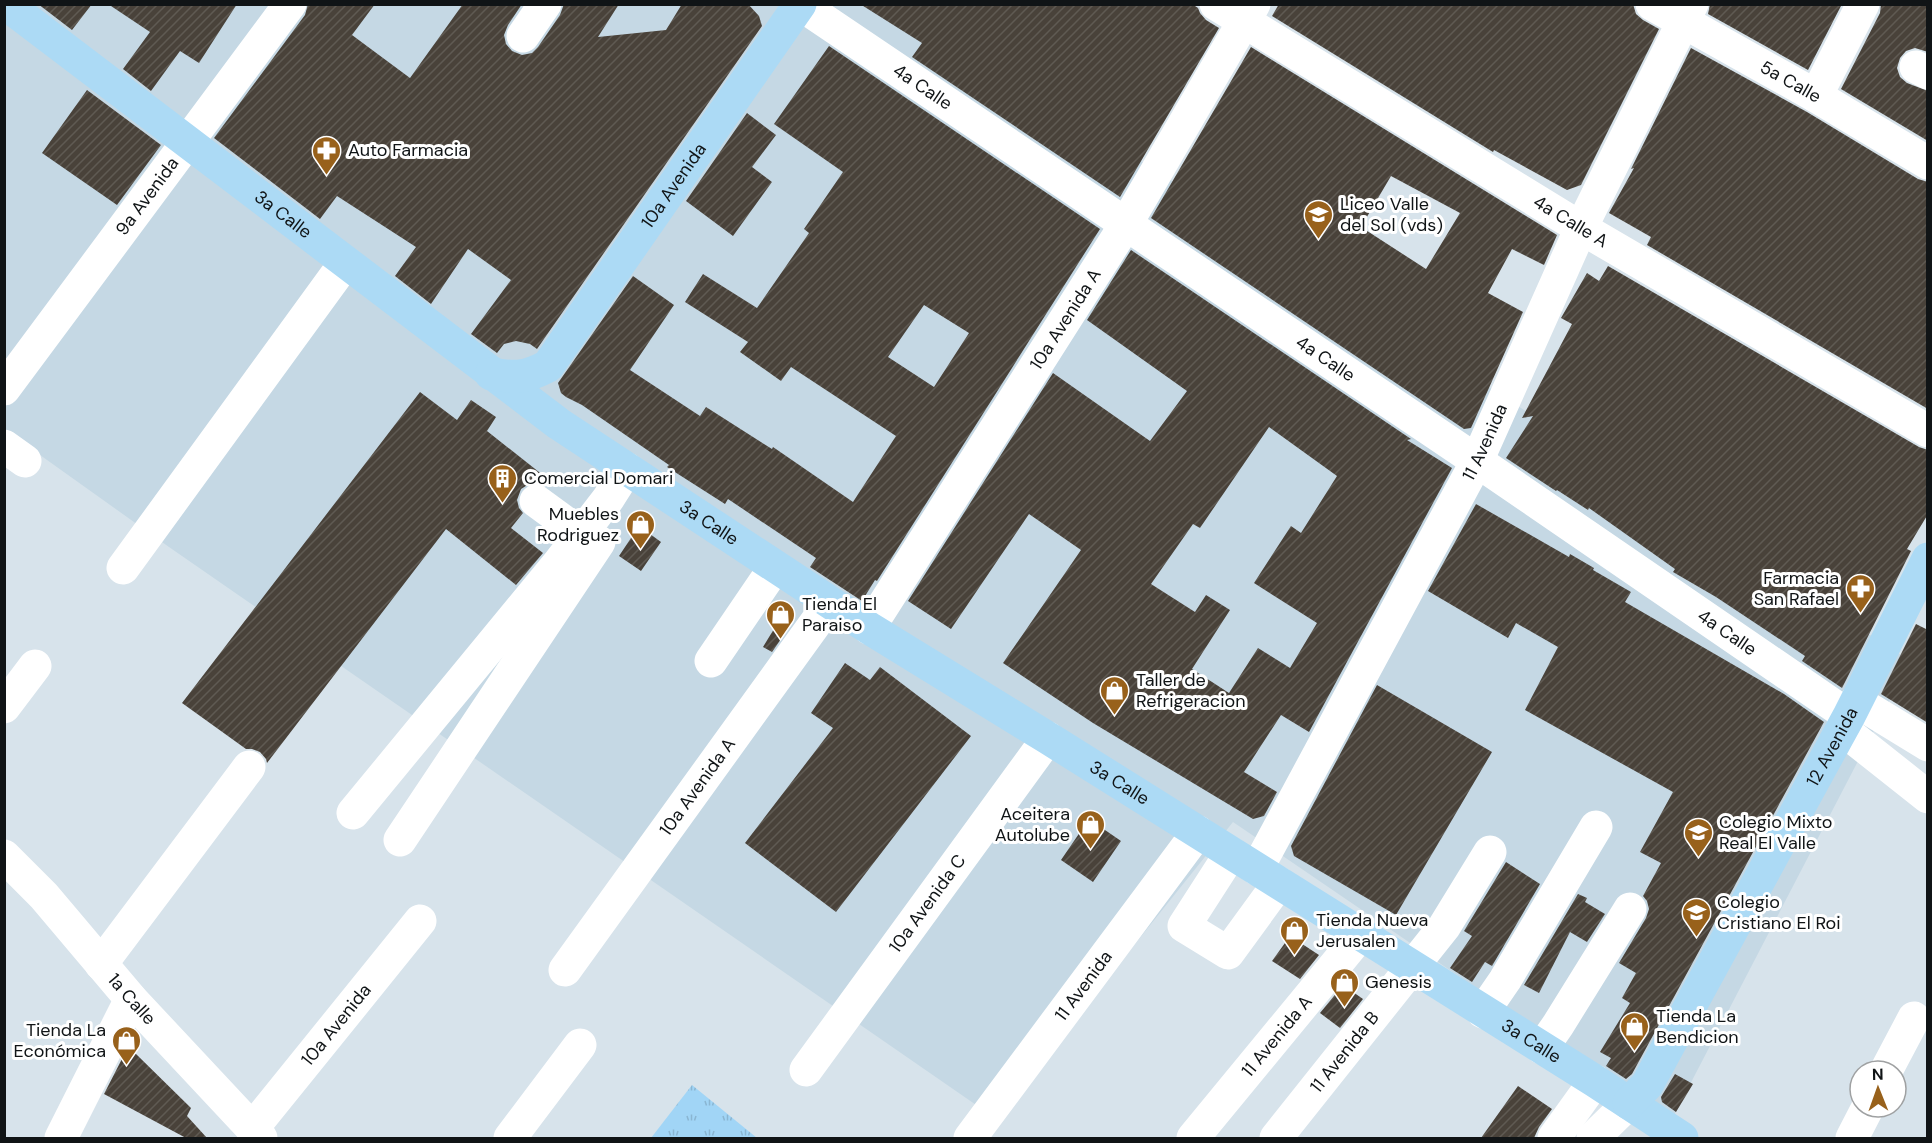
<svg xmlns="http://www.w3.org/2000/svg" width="1932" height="1143" font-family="'DM Sans',sans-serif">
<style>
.built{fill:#c5d8e4}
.park{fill:url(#park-tufts)}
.building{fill:url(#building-hatch);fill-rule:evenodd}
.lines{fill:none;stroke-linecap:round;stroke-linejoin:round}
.minor{stroke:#fff;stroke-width:33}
.major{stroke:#acdaf5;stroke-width:33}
.labels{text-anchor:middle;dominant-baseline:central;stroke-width:6;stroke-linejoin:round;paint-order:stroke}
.street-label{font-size:18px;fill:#101416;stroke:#fff}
.poi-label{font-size:18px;fill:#101416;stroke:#fff;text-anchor:start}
</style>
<defs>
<pattern id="park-tufts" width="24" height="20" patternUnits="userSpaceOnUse" patternTransform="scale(1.5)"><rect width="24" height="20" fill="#a1d5f6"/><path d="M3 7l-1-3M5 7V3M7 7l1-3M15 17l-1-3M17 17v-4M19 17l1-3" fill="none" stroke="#8ab6d2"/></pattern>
<pattern id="building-hatch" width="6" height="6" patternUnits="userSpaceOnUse" patternTransform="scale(1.5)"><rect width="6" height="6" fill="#49423a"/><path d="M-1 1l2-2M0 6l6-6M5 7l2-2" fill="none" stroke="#5f5a53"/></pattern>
</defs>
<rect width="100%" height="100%" fill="#d7e3eb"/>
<path class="built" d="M5 5H901L1910 661 1671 1121 1233 822 995 1118 169 547 5 430Z"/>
<path class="park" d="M692 1085 757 1138H651Z"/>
<path class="building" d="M38 4H92L72 30Z
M108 4H237L199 63 180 51 151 91 123 69 150 32Z
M308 4H375L352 35 410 78 463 4H522L508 25 504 35 506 44 512 51 522 55 532 53 538 47 560 15 564 4H619L598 37 666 30 682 4H748L759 16 762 26 537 349 530 344 516 341 504 344 497 353 471 334 511 280 468 249 431 304 395 276 416 247 337 196 320 219 214 138 305 15Z
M860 4H1192L1198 8 1200 13 1206 20 1219 28 1120 197 912 57 922 43Z
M1279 4H1633L1636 14 1643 20 1659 29 1581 185 1567 190 1494 150 1493 152 1272 16Z
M1710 4H1842L1808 70 1708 14Z
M1881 4H1928V52L1915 48 1906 51 1900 58 1897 68 1900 77 1907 83 1928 91V141L1841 89 1880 13Z
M829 46 1100 229 877 581 875 580 862 601 810 567 816 558 728 499 725 504 667 467 669 465 582 405 566 397 561 393 558 383 633 276 674 305 630 370 700 416 706 407 772 449 773 447 853 502 896 436 791 367 781 381 740 352 748 342 685 302 703 274 757 308 809 233 804 229 843 172 774 124ZM924 305 969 333 934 387 888 357Z
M1251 47 1557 235 1544 265 1512 249 1488 293 1523 312 1471 428 1464 429 1151 218ZM1391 176 1460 213 1426 269 1361 227Z
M1691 48 1807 112 1918 179 1928 182V409L1647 245 1651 237 1609 213 1634 168 1631 169Z
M87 90 161 145 117 205 42 153Z
M747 113 776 135 752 167 772 182 733 236 686 201Z
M1131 250 1411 439 1407 440 1452 468 1309 732 1281 715 1244 772 1277 792 1264 816 1253 819 1093 723 1003 663 1081 550 1029 514 951 629 908 601 1053 373 1150 441 1187 391 1087 320ZM1269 427 1337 476 1301 533 1291 526 1254 583 1317 623 1290 668 1258 648 1229 693 1192 669 1230 610 1206 595 1195 612 1151 584 1193 524 1200 528Z
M1608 266 1919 447 1928 450V514L1907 549 1911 551 1842 688 1802 661 1805 656 1716 597 1673 572 1675 569 1589 508 1588 510 1557 490 1556 491 1506 458 1533 416 1522 418 1572 324 1561 318 1587 273 1599 281Z
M420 392 457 420 471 400 496 417 487 431 549 480 545 485 537 482 529 484 521 489 517 500 519 508 523 513 511 528 543 553 516 585 446 529 267 763 266 759 260 752 252 749H246L182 703Z
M1476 504 1569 557 1570 554 1594 568 1593 570 1631 592 1625 602 1784 694 1824 722 1632 1074 1626 1079 1606 1066 1611 1058 1600 1052 1630 1003 1622 998 1636 973 1619 963 1646 918 1649 909 1647 901 1643 896 1661 863 1640 852 1673 792 1525 710 1558 647 1516 623 1508 638 1428 591Z
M639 526 661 542 641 571 619 556Z
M780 619 790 626 772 652 763 647Z
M1916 624 1928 630V723L1881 694Z
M845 663 870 680 880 667 971 736 836 912 745 843 833 728 811 713Z
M1377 685 1492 752 1396 915 1294 856 1291 846Z
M1089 819 1121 841 1093 882 1061 860Z
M1506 862 1540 884 1492 966 1485 962 1472 982 1450 968 1472 936 1464 931Z
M1578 894 1587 898 1585 902 1605 914 1587 942 1570 932 1539 993 1524 985Z
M1290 936 1319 955 1300 979 1272 961Z
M1343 985 1363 999 1340 1028 1320 1013Z
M136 1054 191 1108 187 1116 207 1138H186L104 1094 124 1055Z
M1675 1074 1693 1084 1676 1112 1662 1102 1661 1097Z
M1518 1086 1552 1109 1539 1127 1534 1138H1481Z"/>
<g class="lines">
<g class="minor">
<path id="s1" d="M800 4 1477 461 1849 716"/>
<path id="s2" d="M1216 4 1581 228 1928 431"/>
<path id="s3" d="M1652 4 1816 96 1928 163"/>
<path d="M523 36 545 4"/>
<path d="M1916 67 1928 73"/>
<path d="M1816 96 1863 4"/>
<path id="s4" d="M4 389 290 4"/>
<path d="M4 446 25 461"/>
<path d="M536 501 581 534"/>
<path d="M123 568 345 263"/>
<path id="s5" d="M869 628 1126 224 1254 4"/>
<path d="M711 661 775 567"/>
<path d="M1856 701 1928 745"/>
<path d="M4 707 35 666"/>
<path d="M1842 729 1928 797"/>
<path d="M353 813 558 564 608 499 627 469"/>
<path d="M400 840 599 542"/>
<path d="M1231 853 1184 926 1228 953 1279 883"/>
<path id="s6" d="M4 856 44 896 131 999 261 1138"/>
<path id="s7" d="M1257 869 1477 461 1581 228 1692 4"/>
<path d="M101 964 249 767"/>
<path id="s8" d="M565 970 830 603"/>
<path d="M1483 1012 1505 980 1596 827"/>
<path d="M1542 1048 1558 1025 1630 909"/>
<path id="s9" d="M806 1070 1048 738"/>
<path d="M1886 1071 1914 1018"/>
<path id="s10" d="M252 1129 420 921"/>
<path d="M61 1138 131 999"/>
<path d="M510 1138 580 1045"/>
<path id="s11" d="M970 1138 1198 832"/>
<path id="s12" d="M1193 1138 1361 934"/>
<path id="s13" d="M1276 1138 1444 927 1490 852"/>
<path d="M1554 1138 1595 1081"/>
<path d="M1593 1138 1629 1103"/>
<path d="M1852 1138 1868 1107"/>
</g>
<g class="major">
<path id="s14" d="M6 4 559 424 869 628 1048 738 1595 1081 1682 1138"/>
<path id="s15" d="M491 374C517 378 525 378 548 366L800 4"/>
<path id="s16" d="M1629 1103 1647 1085 1849 716 1928 559"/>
</g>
</g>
<defs>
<symbol id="pharmacy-pin" viewBox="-11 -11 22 30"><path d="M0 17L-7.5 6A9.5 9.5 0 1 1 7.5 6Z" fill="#98611b" stroke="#fff"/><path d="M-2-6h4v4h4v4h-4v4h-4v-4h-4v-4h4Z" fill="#fff"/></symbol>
<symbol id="university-pin" viewBox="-11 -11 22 30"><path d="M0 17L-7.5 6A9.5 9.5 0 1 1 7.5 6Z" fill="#98611b" stroke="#fff"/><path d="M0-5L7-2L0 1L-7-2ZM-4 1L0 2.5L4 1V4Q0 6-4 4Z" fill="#fff"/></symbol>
<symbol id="building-pin" viewBox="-11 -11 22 30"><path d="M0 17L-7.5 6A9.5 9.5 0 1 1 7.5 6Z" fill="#98611b" stroke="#fff"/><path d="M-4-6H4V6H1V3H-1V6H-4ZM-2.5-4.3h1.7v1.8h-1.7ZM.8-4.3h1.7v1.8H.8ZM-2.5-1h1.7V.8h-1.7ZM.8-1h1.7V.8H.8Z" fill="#fff"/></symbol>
<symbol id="shop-pin" viewBox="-11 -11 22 30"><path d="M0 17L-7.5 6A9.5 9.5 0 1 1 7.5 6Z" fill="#98611b" stroke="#fff"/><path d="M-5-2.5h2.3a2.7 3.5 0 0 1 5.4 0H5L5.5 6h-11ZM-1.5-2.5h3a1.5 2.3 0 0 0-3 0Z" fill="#fff"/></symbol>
<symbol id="school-pin" viewBox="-11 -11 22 30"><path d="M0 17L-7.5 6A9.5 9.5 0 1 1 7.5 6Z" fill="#98611b" stroke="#fff"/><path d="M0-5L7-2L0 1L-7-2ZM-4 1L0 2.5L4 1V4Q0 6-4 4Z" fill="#fff"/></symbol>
</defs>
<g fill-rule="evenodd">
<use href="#pharmacy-pin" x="310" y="134" width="33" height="45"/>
<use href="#university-pin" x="1302" y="198" width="33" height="45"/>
<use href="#building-pin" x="486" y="462" width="33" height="45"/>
<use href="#shop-pin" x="624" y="508" width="33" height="45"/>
<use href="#pharmacy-pin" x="1844" y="572" width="33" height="45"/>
<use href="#shop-pin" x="764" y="598" width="33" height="45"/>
<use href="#shop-pin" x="1098" y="674" width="33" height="45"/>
<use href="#shop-pin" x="1074" y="808" width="33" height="45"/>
<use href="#school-pin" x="1682" y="816" width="33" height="45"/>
<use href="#school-pin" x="1680" y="896" width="33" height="45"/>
<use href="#shop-pin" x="1278" y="914" width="33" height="45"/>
<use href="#shop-pin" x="1328" y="966" width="33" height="45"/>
<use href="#shop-pin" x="1618" y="1010" width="33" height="45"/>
<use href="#shop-pin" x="110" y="1024" width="33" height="45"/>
</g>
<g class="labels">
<g class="street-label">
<text stroke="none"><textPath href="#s3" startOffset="159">5a Calle</textPath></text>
<text stroke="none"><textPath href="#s1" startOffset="148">4a Calle</textPath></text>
<text stroke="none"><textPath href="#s15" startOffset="279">10a Avenida</textPath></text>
<text stroke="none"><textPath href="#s4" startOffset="240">9a Avenida</textPath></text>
<text stroke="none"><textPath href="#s14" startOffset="348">3a Calle</textPath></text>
<text stroke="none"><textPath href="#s2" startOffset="416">4a Calle A</textPath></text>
<text stroke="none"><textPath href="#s5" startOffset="366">10a Avenida A</textPath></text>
<text stroke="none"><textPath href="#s1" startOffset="634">4a Calle</textPath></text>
<text stroke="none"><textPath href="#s7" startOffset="484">11 Avenida</textPath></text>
<text stroke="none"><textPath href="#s14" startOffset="874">3a Calle</textPath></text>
<text stroke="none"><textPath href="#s1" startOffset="1120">4a Calle</textPath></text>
<text stroke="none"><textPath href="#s16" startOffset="411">12 Avenida</textPath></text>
<text stroke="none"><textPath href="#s14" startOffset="1360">3a Calle</textPath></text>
<text stroke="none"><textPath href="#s8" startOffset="226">10a Avenida A</textPath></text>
<text stroke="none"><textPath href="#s9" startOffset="206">10a Avenida C</textPath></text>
<text stroke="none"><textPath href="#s11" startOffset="190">11 Avenida</textPath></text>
<text stroke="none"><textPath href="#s6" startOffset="192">1a Calle</textPath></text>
<text stroke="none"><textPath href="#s10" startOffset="134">10a Avenida</textPath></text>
<text stroke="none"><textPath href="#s12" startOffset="132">11 Avenida A</textPath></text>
<text stroke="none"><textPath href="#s14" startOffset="1846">3a Calle</textPath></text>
<text stroke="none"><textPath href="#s13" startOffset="110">11 Avenida B</textPath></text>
</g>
<g class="poi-label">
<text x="348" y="150">Auto Farmacia</text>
<text x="1340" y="204">Liceo Valle<tspan x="1340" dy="21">del Sol (vds)</tspan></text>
<text x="524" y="478">Comercial Domari</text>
<text x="619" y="514" text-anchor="end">Muebles<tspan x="619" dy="21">Rodriguez</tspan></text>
<text x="1839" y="578" text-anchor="end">Farmacia<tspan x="1839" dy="21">San Rafael</tspan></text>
<text x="802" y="604">Tienda El<tspan x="802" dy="21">Paraiso</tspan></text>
<text x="1136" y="680">Taller de<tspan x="1136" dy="21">Refrigeracion</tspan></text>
<text x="1070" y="814" text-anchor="end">Aceitera<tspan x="1070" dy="21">Autolube</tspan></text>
<text x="1719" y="822">Colegio Mixto<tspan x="1719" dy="21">Real El Valle</tspan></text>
<text x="1717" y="902">Colegio<tspan x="1717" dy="21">Cristiano El Roi</tspan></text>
<text x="1316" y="920">Tienda Nueva<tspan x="1316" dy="21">Jerusalen</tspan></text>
<text x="1365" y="982">Genesis</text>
<text x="1656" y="1016">Tienda La<tspan x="1656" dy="21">Bendicion</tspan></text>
<text x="106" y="1030" text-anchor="end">Tienda La<tspan x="106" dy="21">Económica</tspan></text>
</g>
</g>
<rect width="1932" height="1143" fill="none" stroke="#101416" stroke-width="12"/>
<g transform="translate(1878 1089) rotate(359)"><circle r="28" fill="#ffffff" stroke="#9fa1a2" stroke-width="1.5"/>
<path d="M0-4.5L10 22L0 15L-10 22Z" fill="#98611b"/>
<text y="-9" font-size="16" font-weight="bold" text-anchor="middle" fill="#101416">N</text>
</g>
</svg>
